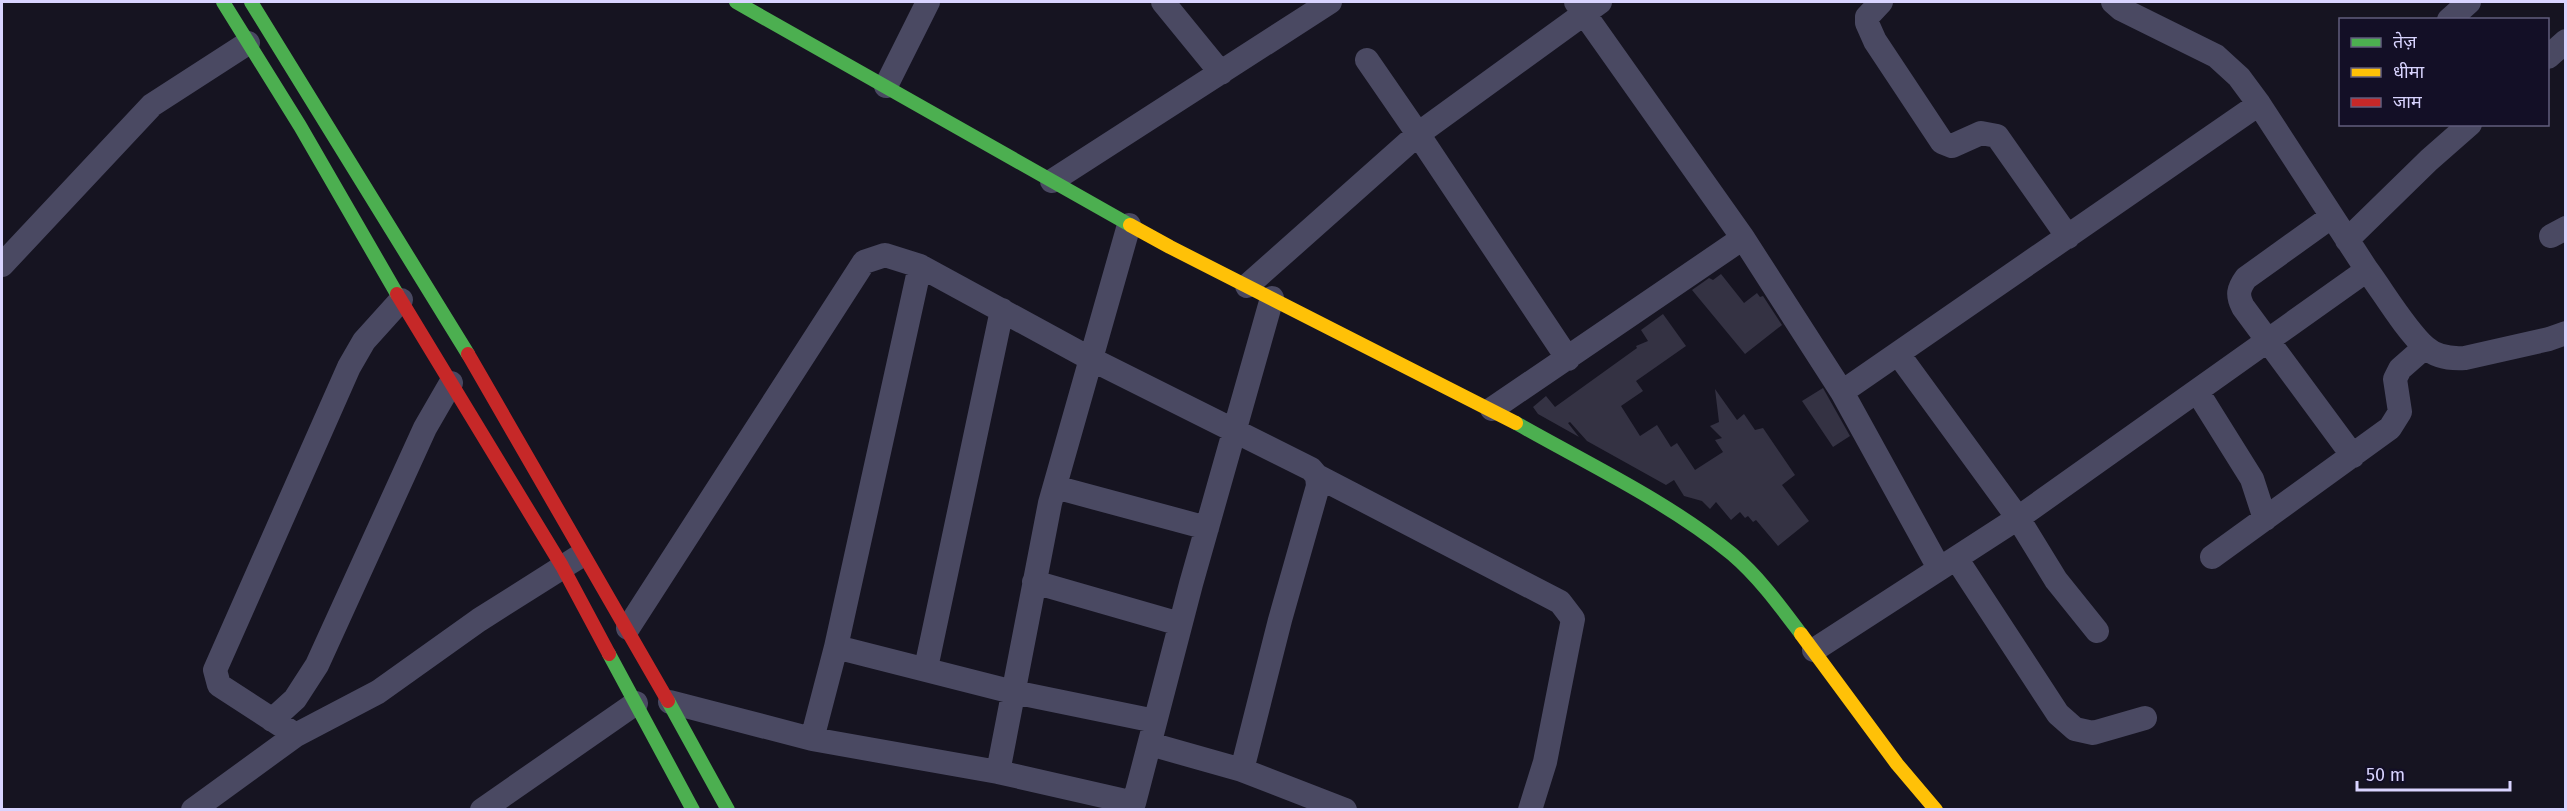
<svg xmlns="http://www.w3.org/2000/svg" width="2567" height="811" font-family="'Fira Sans','Noto Sans Devanagari',sans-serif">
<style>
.building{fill:#343243}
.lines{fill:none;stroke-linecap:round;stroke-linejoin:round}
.street{stroke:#4a4962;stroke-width:24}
.fast{stroke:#4caf50;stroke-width:14}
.slow{stroke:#ffc107;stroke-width:14}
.jam{stroke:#c62828;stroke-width:14}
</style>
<rect width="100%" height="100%" fill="#161421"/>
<path class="building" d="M1721 274 1744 303 1757 293 1760 297 1763 296 1782 325 1745 354 1692 290 1709 278 1713 280Z
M1663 314 1686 346 1636 381 1643 391 1621 406 1640 436 1657 425 1671 447 1677 443 1695 470 1723 452 1715 440 1722 438 1710 426 1719 422 1715 389 1737 420 1744 414 1755 430 1763 428 1795 475 1782 485 1809 521 1778 546 1756 520 1753 522 1748 516 1745 518 1740 512 1731 520 1716 502 1710 509 1702 501 1684 496 1674 480 1666 485 1587 441 1570 422 1568 423 1579 437 1538 414 1533 407 1546 396 1555 407 1637 348 1636 346 1648 341 1641 330Z
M1823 388 1850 436 1833 447 1802 401Z"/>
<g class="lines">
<path class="street" d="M1163 2 1221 73
M1881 2 1867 17V23L1875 41 1942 142 1952 146 1981 133 1997 136 2068 237
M2449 20 2469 2
M2548 57 2566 41
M1367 60 1418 134 1600 2
M886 86 928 2
M1052 181 1330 2
M2331 217 2246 278C2238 289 2237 295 2243 307L2353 456
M2551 236 2566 228
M1743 238 1842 392 1939 568
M2347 240 2429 160 2470 124
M2 265 152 105 248 43
M2367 270C2384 293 2405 329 2425 347 2436 357 2450 359 2465 358L2549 339 2566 333
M1247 286 1418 134 1568 359
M1899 355 2018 518 2056 580 2097 631
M2197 391 2252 479 2265 519
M1842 392 2259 104
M1492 409 1743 238 1576 2
M1317 476 1560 602 1573 619 1545 762 1530 810
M1055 487 1207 528
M2212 557 2390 428 2400 412 2395 379 2400 369 2425 347
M1956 558 2058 714 2075 729 2093 733 2145 718
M1034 582 1180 624
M628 628 864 262 885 255 920 266 1091 359 1311 469 1317 476 1318 486 1280 620 1242 770 1150 744
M836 647 1013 692 1155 721
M1814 650 2018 518 2367 270 2259 104 2239 77 2216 56 2121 9 2113 2
M926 668 1002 310
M670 702 812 739 998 772 1050 503 1129 225
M272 720 295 699 317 665 425 428 451 383
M296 735 219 685 215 670 349 367 364 341 401 300
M812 739 836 647 920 266
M1242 770 1345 810
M998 772 1134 803 1191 584 1272 298
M193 810 296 735 378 692 479 620 577 558
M482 810 636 703"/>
<path class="fast" d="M223 2 300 126 397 294
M251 2 468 354
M736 2 1130 225
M1516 423C1588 464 1667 501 1732 554 1759 577 1780 606 1801 634
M609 654 693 810
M668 701 728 810"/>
<path class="slow" d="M1130 225 1170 247 1516 423
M1801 634 1897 764 1936 810"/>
<path class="jam" d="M397 294 562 566 609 654
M468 354 668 701"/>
</g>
<rect width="2567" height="811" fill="none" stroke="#d9d4ff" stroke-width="6"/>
<rect x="2339" y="18" width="210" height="108" fill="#130f26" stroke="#625e7d" stroke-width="1.5"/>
<rect x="2351" y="38" width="30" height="9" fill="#4caf50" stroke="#625e7d" stroke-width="1.5"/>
<text x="2393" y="48" font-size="18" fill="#d9d4ff">तेज़</text>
<rect x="2351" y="68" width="30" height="9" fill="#ffc107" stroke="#625e7d" stroke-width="1.5"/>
<text x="2393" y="78" font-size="18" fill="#d9d4ff">धीमा</text>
<rect x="2351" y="98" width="30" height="9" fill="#c62828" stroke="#625e7d" stroke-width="1.5"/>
<text x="2393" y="108" font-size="18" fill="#d9d4ff">जाम</text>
<path d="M2357 781v9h153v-9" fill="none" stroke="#d9d4ff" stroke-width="3"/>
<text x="2366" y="781" font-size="18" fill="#d9d4ff" stroke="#130f26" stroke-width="4.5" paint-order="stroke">50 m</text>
</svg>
